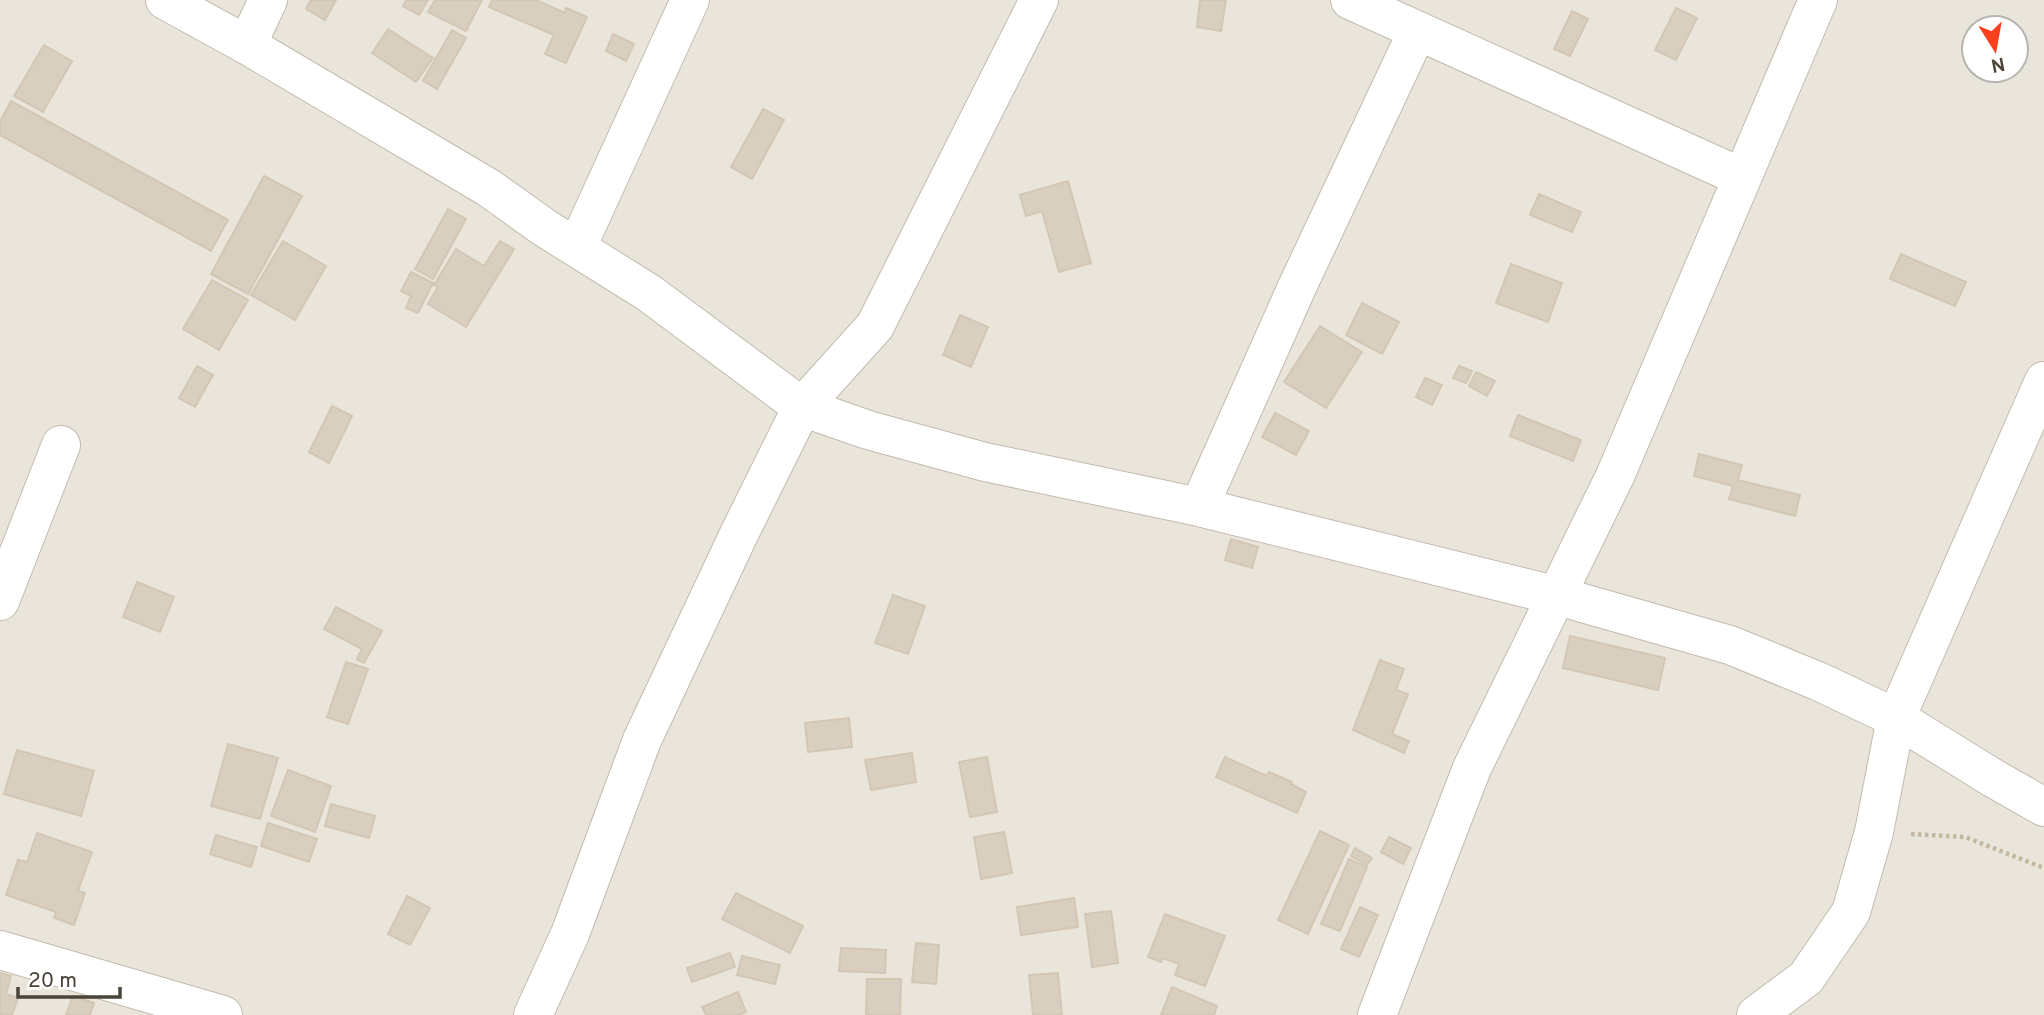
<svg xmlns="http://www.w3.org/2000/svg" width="2044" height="1015" font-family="Overpass,sans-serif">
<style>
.residential{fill:#eae5da;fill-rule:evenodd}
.building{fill:#d8cfc1;stroke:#d3c7b4;stroke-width:2}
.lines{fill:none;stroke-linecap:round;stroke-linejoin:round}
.minor-casing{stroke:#c2bbae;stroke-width:40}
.path{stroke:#c4b79f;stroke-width:4.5;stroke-dasharray:3.5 3.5;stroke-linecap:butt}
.minor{stroke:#fff;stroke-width:38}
</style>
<rect width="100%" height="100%" fill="#f6f3ec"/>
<path class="residential" d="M0 0H2044V1015H0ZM1974 28H2016V70H1974Z"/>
<path class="building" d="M311 0H336L325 20 306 9Z
M406 0H428L419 15 403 6Z
M435 0H482L466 31 428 12Z
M492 0H536L565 13 566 8 587 17 566 63 545 54 554 35 489 7Z
M1200 0H1226L1221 31 1197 27Z
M1676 8 1697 18 1676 60 1655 50Z
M1572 11 1588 19 1570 56 1554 49Z
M388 29 433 58 416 82 372 53Z
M452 30 466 38 437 89 423 81Z
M613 34 634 44 626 61 606 51Z
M44 45 72 61 43 112 14 96Z
M11 101 228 220 211 251 0 135V122Z
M763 109 784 120 752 179 731 167Z
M264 176 302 196 248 294 211 274Z
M1068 181 1091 263 1059 272 1042 211 1026 216 1020 195Z
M1539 194 1581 212 1572 232 1530 215Z
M448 209 466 219 433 279 415 269Z
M283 241 326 266 295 320 251 295Z
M500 241 514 249 466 327 428 304 438 287 434 285 456 249 484 266Z
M1901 254 1966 282 1955 306 1890 279Z
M1511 264 1562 283 1548 322 1496 303Z
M411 272 433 283 418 313 406 308 411 296 401 291Z
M212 280 248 300 219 350 183 329Z
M1362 303 1399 322 1382 354 1346 335Z
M960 315 988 327 971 367 943 355Z
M1320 326 1362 352 1326 408 1284 382Z
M197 366 213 375 195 407 179 398Z
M1459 366 1472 371 1466 383 1453 378Z
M1476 372 1495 381 1487 396 1469 386Z
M1425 378 1442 385 1432 405 1416 397Z
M332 406 352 416 329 463 309 452Z
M1275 413 1309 431 1296 455 1262 437Z
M1518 415 1581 440 1573 461 1510 436Z
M1699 454 1742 465 1738 480 1800 495 1795 516 1729 499 1733 486 1694 476Z
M1231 539 1258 547 1252 568 1225 560Z
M137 582 174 597 160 632 123 617Z
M893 595 925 606 908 654 875 643Z
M336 607 382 631 364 663 357 659 362 649 324 629Z
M1570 636 1665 658 1658 690 1563 668Z
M1380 660 1404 669 1396 690 1408 694 1392 734 1409 741 1404 753 1353 730Z
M346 662 368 669 348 724 327 717Z
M849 718 852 747 808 752 805 723Z
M228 744 278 758 260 819 211 806Z
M17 750 94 771 81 816 4 794Z
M912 753 916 782 871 790 865 760Z
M987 757 997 812 970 817 959 762Z
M1225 757 1267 776 1269 772 1292 782 1291 784 1306 792 1297 813 1216 777Z
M288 770 331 786 315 832 271 816Z
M331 804 375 816 369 838 325 826Z
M268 823 317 839 309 862 261 846Z
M1320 831 1349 845 1308 934 1278 920Z
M1004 832 1012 873 981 879 974 837Z
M37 833 92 852 78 891 85 893 74 925 54 918 56 912 6 895 18 860 27 862Z
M216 835 257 847 251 867 210 854Z
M1389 837 1411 848 1403 864 1381 852Z
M1355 848 1372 858 1367 865 1351 856Z
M1349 859 1367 867 1340 931 1321 924Z
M736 893 803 926 790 953 722 919Z
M407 896 430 908 410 945 388 934Z
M1074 898 1078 927 1021 935 1017 907Z
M1360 907 1378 915 1359 957 1341 949Z
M1111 911 1118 963 1092 967 1085 914Z
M1165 914 1225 936 1205 986 1175 975 1179 964 1163 958 1161 962 1148 957Z
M916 943 939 945 936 984 912 982Z
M841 948 886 950 885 973 839 971Z
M730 953 735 967 692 982 687 968Z
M742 956 780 965 775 984 737 975Z
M0 973 11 976 6 994 18 998 12 1015H0Z
M1058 973 1062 1015H1033L1029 975Z
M867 979H901L900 1015H866Z
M1172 987 1217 1006 1214 1015H1161Z
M738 992 746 1012 738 1015H706L702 1007Z
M73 996 94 1003 90 1015H66Z"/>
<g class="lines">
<defs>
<path id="minor" d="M165 0 247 45 489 188 545 228 649 293 802 407 868 430 985 462 1199 507 1558 596 1730 645 1820 682 1896 718 1993 778 2044 807
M1350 0 1741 177
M247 45 268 0
M577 247 690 0
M1199 507 1297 287 1417 32
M0 601 61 445
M0 950 223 1015
M533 1015 570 934 642 740 739 534 802 407 875 326 1039 0
M1377 1015 1472 768 1615 476 1818 0
M1756 1015 1806 978 1851 912 1874 832 1896 718 2044 381"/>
</defs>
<use href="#minor" class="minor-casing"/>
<path class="path" d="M1911 834 1965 837 2044 868"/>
<use href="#minor" class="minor"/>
</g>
<g transform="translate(1995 49) rotate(169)"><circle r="33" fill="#ffffff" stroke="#b7b4b0" stroke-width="2"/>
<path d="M0-5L12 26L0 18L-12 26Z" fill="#fc3f1d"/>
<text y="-10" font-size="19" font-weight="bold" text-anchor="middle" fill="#4b4439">N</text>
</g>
<path d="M18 987v10h102v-10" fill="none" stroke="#4b4439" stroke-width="3.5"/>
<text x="28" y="987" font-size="21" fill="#4b4439" stroke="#ffffff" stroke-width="5" paint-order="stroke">20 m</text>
</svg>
